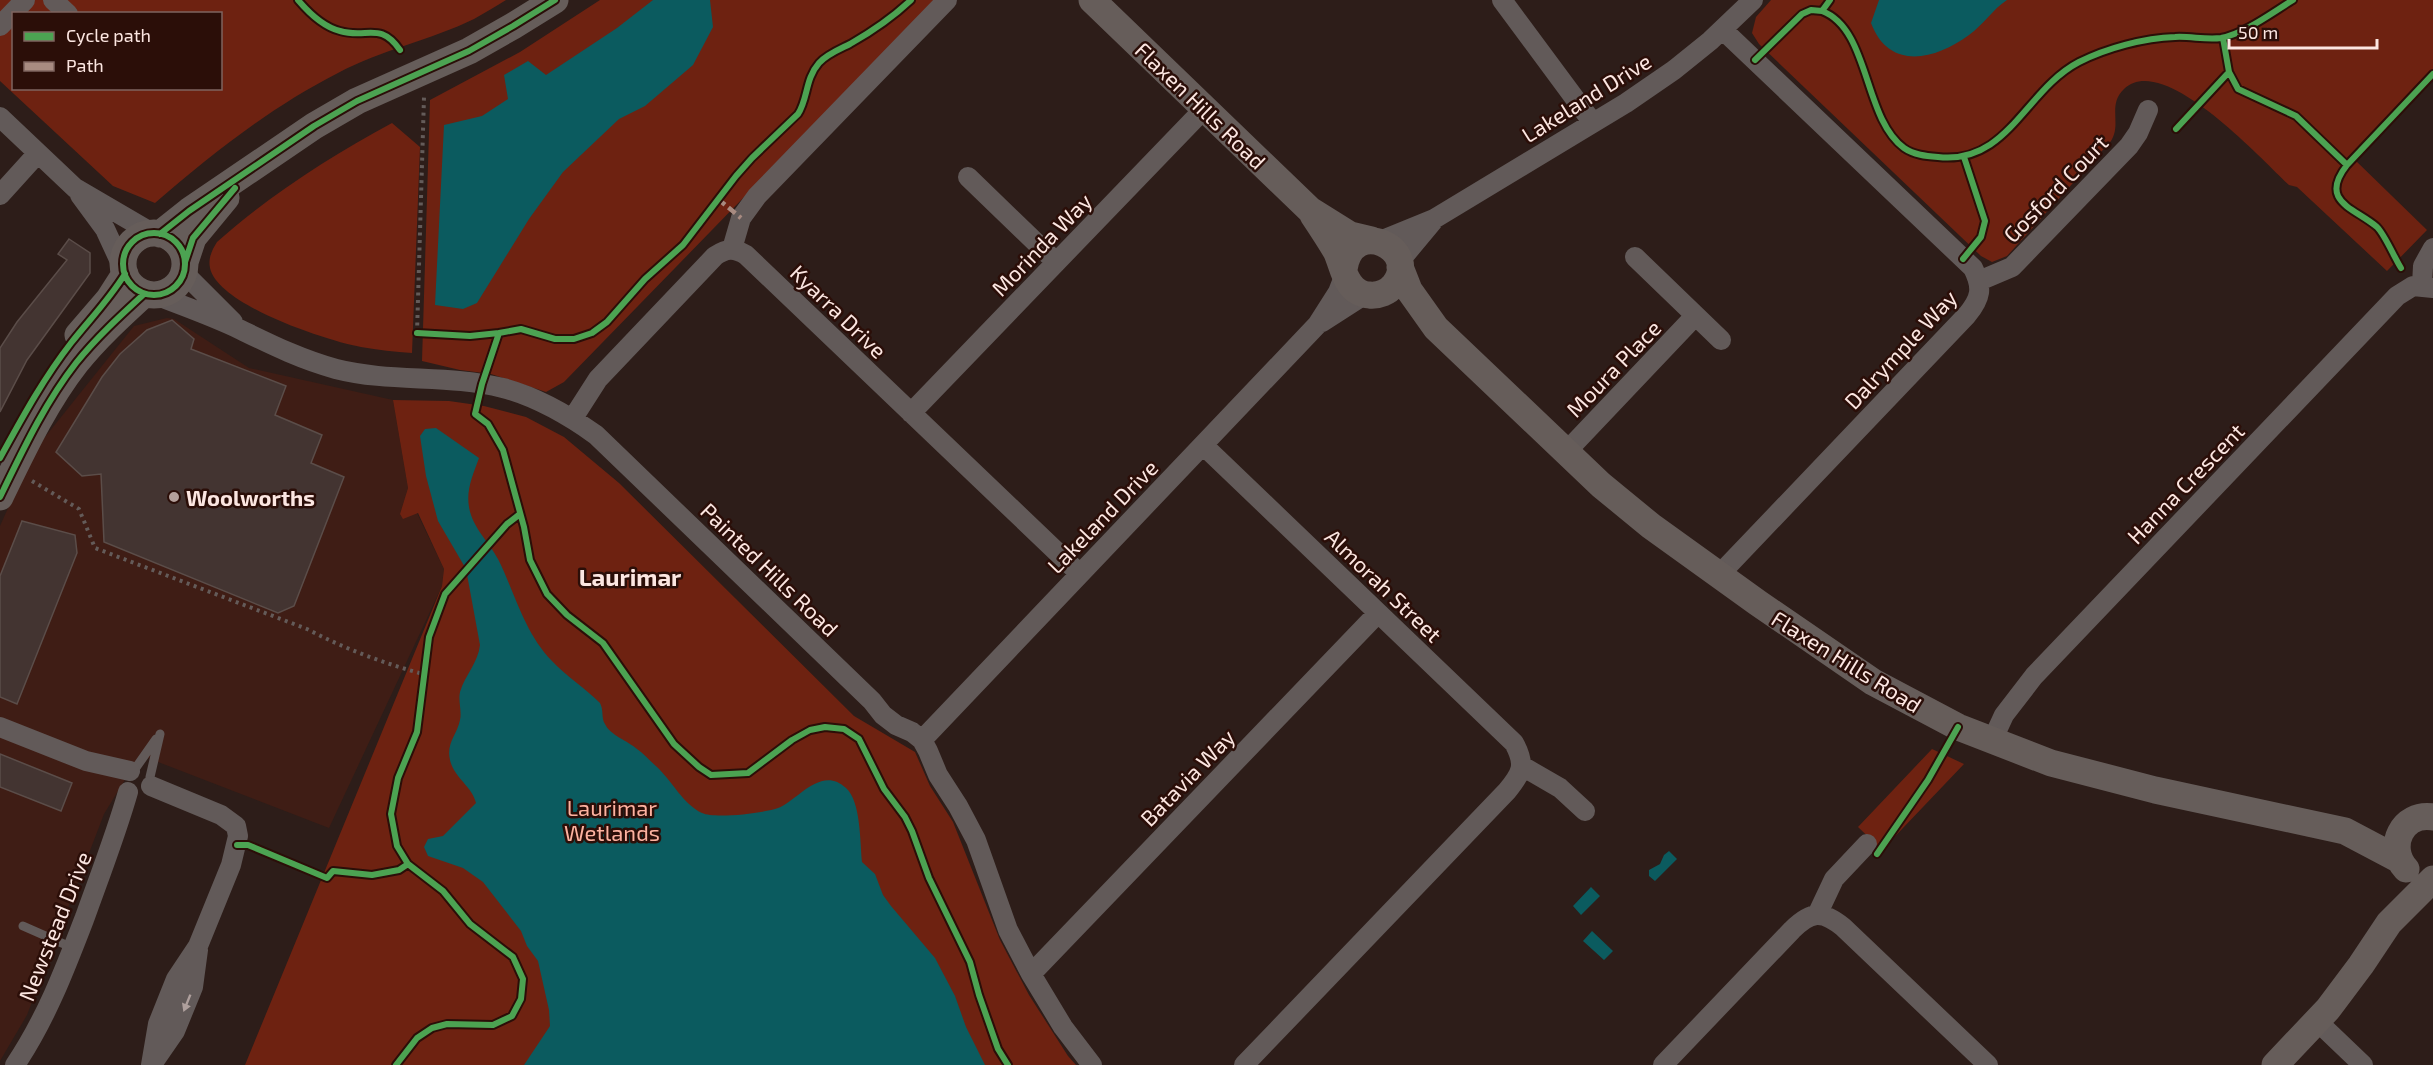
<svg xmlns="http://www.w3.org/2000/svg" width="2433" height="1065" font-family="'Exo 2',sans-serif">
<style>
.built{fill:#3f1d15}
.green{fill:#6e2211;fill-rule:evenodd}
.water{fill:#0b5b5f}
.building{fill:#433431;stroke:#5b4d49;stroke-width:1.5}
.lines{fill:none;stroke-linecap:round;stroke-linejoin:round}
.path{stroke:#645b59;stroke-width:4;stroke-dasharray:3 4.5;stroke-linecap:butt}
.lane{stroke:#625a59;stroke-width:9}
.street{stroke:#625a59;stroke-width:20}
.secondary{stroke:#665d5a;stroke-width:27}
.quiet{stroke:#a88b81;stroke-width:4.5;stroke-dasharray:9 4.5;stroke-linecap:butt}
.cycleway-casing{stroke:#2b0e08;stroke-width:10}
.cycleway{stroke:#4ca352;stroke-width:6}
.oneway{fill:#afa09d}
.poi-dot{fill:#b4a09b;stroke:#2b0e08;stroke-width:2}
.labels{text-anchor:middle;dominant-baseline:central;stroke-width:5;stroke-linejoin:round;paint-order:stroke}
.street-label{font-size:22px;fill:#fce6e1;stroke:#2b0e08}
.poi-label{font-size:22px;font-weight:bold;fill:#fce6e1;stroke:#2b0e08;text-anchor:start}
.park-label{font-size:22px;fill:#fdb2a0;stroke:#2b0e08}
.neighbourhood-label{font-size:24px;font-weight:bold;fill:#fce6e1;stroke:#2b0e08}
</style>
<rect width="100%" height="100%" fill="#2d1d19"/>
<path class="built" d="M167 318 174 319 249 368 393 400 408 488 400 514 417 513 444 569 442 586 329 828 140 755 104 814 27 1015 0 1061V526L33 452 134 326Z"/>
<path class="green" d="M0 0H506C496 6 485 13 474 19 431 40 381 50 338 73 271 107 212 154 155 203L113 186 0 81ZM14 14H220V88H14Z
M600 0H936L564 382 546 392 491 374 460 370 422 361 430 100 520 52Z
M1771 0H2433V77L2355 160 2427 230 2387 271 2297 187 2289 185C2261 159 2163 51 2124 89 2107 105 2122 124 2111 141L2007 256 1992 262 1981 256 1759 44 1752 33 1756 17Z
M392 123 420 147 412 353C395 352 378 350 361 347 327 341 218 305 210 268 208 258 212 250 217 242 270 195 329 157 392 123Z
M393 400 449 401 484 406 526 417 564 437 619 483 854 716 915 752 930 786 953 822 1000 940 1029 995 1068 1056 1076 1065H245L442 586 444 569 418 513 403 519 400 514 408 488Z
M1932 749 1964 764 1882 850 1858 827Z"/>
<path class="water" d="M653 0H710L713 27 693 65 645 106 619 119 563 172 529 219 477 303 463 309 435 305 444 125 482 116 508 99 504 75 528 61 546 75 617 28Z
M1879 0H2007C1993 9 1983 25 1969 35 1935 60 1889 71 1871 23Z
M436 428 479 458C473 475 466 489 469 507 472 527 489 542 498 559 515 593 524 632 552 661 566 676 585 688 600 703 604 711 601 718 605 724 610 735 628 741 637 749 644 754 650 761 657 767 672 781 683 804 702 813 715 819 764 813 778 808 796 802 821 764 846 788 861 801 860 843 862 862L875 874 883 895 891 906 935 958 955 996 966 1027 985 1065H524L550 1026 549 1010 538 961 527 946 521 931 483 882 463 868 428 856 424 847 428 839 443 836 476 803C472 786 454 778 450 760 446 743 457 735 460 720 462 711 458 701 460 692 465 675 478 663 480 645L466 569 438 521 426 476 420 436 425 429Z
M1669 851 1677 859 1655 881 1649 876V870L1660 864 1664 855Z
M1591 887 1600 896 1581 915 1573 906Z
M1592 931 1613 951 1604 960 1583 941Z"/>
<path class="building" d="M69 239 90 253V273L27 360 0 412V348L17 322 67 260 58 254Z
M172 320 194 339 191 349 286 386 275 415 322 435 311 463 344 477 294 606 278 613 104 542 101 474 82 476 56 452 102 377 120 354 147 330Z
M22 521 75 535 77 553 17 704 0 697V576Z
M0 754 72 783 61 811 0 787Z"/>
<g class="lines">
<path class="path" d="M417 333 424 97
M32 481 79 509 95 548 307 629C345 649 383 663 423 674"/>
<path class="lane" d="M135 769 156 739
M150 777 160 734
M23 926 73 948"/>
<path class="street" d="M53 0 68 14
M1502 0 1593 123
M0 26 25 0
M0 117 75 188 152 233
M968 177 1056 262
M0 195 38 153
M80 195 105 229 123 268
M1380 241 1434 219 1626 103 1674 70 1710 41 1753 0
M732 249 741 218 757 196 947 0
M1635 257 1721 340
M1399 262 1433 221
M184 273 233 322
M1979 281 2012 267 2129 146 2138 133 2148 110
M2422 285 2423 266 2433 248
M155 295C183 306 212 316 239 329 272 345 300 359 336 369 391 383 448 374 503 388 537 397 568 415 596 435L872 701 883 715 896 725 912 732 922 740 928 751 938 775 958 806 976 840 1008 930 1031 974 1063 1027 1092 1065
M1322 322 1364 295
M911 413 1205 108
M573 418 598 379 715 256C727 248 734 248 746 255L1080 574
M1203 445 1514 743C1526 765 1522 773 1507 791L1244 1065
M1565 453 1695 316
M1719 575 1967 315C1981 298 1983 288 1973 268L1723 30
M0 727 86 761 130 771
M922 740 1317 325 1338 292 1345 274
M1992 741 2004 715 2034 676 2397 296 2413 286 2433 288
M1522 766 1560 788 1585 811
M151 786 221 815 236 826 238 836 231 865 198 946 176 979 158 1024 151 1065
M1817 915 1834 879 1867 844
M1031 974 1378 613
M2317 1021 2363 1065
M155 1060 175 1031 193 987 198 950
M15 1065C46 1019 65 969 85 917 100 875 116 834 128 792
M1663 1065 1792 930C1811 911 1822 910 1843 927L1988 1065"/>
<path class="secondary" d="M1092 0 1310 210 1350 235 1371 240
M1313 215C1321 227 1329 239 1336 251 1341 261 1343 275 1350 284 1354 290 1362 295 1369 295 1379 296 1388 292 1394 285 1422 249 1352 215 1344 269
M123 264a31 31 0 1 1 62 0a31 31 0 1 1-62 0Z
M160 234 189 211 314 126 357 101 469 51 513 26 555 0
M185 262 193 238 226 198
M1400 267 1409 290 1436 328 1601 485 1651 526 1758 603 1873 682 1958 727 2051 763 2155 790 2345 831 2398 859
M78 335 109 299 125 274
M0 497C22 452 44 404 76 363 96 338 120 316 144 294
M2406 869C2386 847 2402 812 2433 817
M2275 1065 2328 1009 2361 965 2389 923 2433 879"/>
<path class="quiet" d="M718 199 741 218"/>
<defs>
<path id="cycleway" d="M298 0C309 13 324 27 340 31 367 39 380 21 400 50
M911 0C893 17 871 32 850 44 840 49 827 54 819 63 805 79 808 99 798 114L752 158 736 176 683 245 645 279 607 322 592 333 574 339H555L521 329 499 333 482 384 475 414 488 424 503 450 524 527 530 560 547 594 567 615 603 643 674 744 699 767 711 775 748 773 792 740 810 730 825 727 844 729 859 739 884 789 905 817 912 831 929 878 970 962 979 995 998 1049 1008 1065
M1830 0 1822 11C1870 29 1863 118 1904 148 1914 155 1926 156 1938 157 2008 165 2025 90 2079 62 2107 48 2144 38 2175 37 2190 36 2206 40 2221 38 2244 34 2273 12 2293 0
M2223 38 2229 72 2238 89 2296 116 2347 165
M1755 60 1802 14 1811 10 1822 11
M2176 129 2229 72
M123 264a31 31 0 1 1 62 0a31 31 0 1 1-62 0Z
M160 234 189 211 314 126 357 101 469 51 513 26 555 0
M1963 259 1981 237 1985 221 1964 157
M185 262 193 238 235 188
M2401 268C2394 257 2385 235 2377 227 2355 208 2318 202 2347 165L2433 74
M417 333 470 336 499 333
M0 458C22 418 43 379 71 343 90 319 108 301 125 274
M0 497C22 452 44 404 76 363 96 338 120 316 144 294
M237 845H248L327 878 333 871 372 875 399 870 408 864
M1877 854 1928 780 1958 727
M396 1065 417 1038 432 1028 447 1024 493 1025 512 1016 521 999 523 979 513 957 470 924 443 891 408 864 397 846 391 814 398 778 417 732 429 637 445 594 507 524 520 514"/>
</defs>
<use href="#cycleway" class="cycleway-casing"/>
<use href="#cycleway" class="cycleway"/>
</g>
<defs><path id="oneway-solid" d="M-6-.8H1V-3.2L6.5 0L1 3.2V.8H-6Z" transform="scale(1.5)"/></defs>
<use class="oneway" href="#oneway-solid" transform="translate(187 1003) rotate(112)"/>
<circle class="poi-dot" cx="174" cy="497" r="6"/>
<g class="labels">
<g class="street-label">
<text transform="translate(1586 97) rotate(-32)">Lakeland Drive</text>
<text transform="translate(1201 105) rotate(44)">Flaxen Hills Road</text>
<text transform="translate(2055 188) rotate(-46)">Gosford Court</text>
<text transform="translate(1041 244) rotate(-46)">Morinda Way</text>
<text transform="translate(839 311) rotate(44)">Kyarra Drive</text>
<text transform="translate(1900 349) rotate(-47)">Dalrymple Way</text>
<text transform="translate(1613 368) rotate(-46)">Moura Place</text>
<text transform="translate(2185 483) rotate(-46)">Hanna Crescent</text>
<text transform="translate(1102 516) rotate(-46)">Lakeland Drive</text>
<text transform="translate(770 569) rotate(44)">Painted Hills Road</text>
<text transform="translate(1384 585) rotate(44)">Almorah Street</text>
<text transform="translate(1847 661) rotate(32)">Flaxen Hills Road</text>
<text transform="translate(1187 777) rotate(-46)">Batavia Way</text>
<text transform="translate(54 926) rotate(-68)">Newstead Drive</text>
</g>
<g class="poi-label">
<text x="186" y="497">Woolworths</text>
</g>
<g class="park-label">
<text x="612" y="807">Laurimar<tspan x="612" dy="25">Wetlands</tspan></text>
</g>
<g class="neighbourhood-label">
<text x="630" y="576">Laurimar</text>
</g>
</g>
<rect x="12" y="12" width="210" height="78" fill="#2b0e08" stroke="#7f645f" stroke-width="1.5"/>
<rect x="24" y="32" width="30" height="9" fill="#4ca352" stroke="#7f645f" stroke-width="1.5"/>
<text x="66" y="42" font-size="18" fill="#fce6e1">Cycle path</text>
<rect x="24" y="62" width="30" height="9" fill="#a88b81" stroke="#7f645f" stroke-width="1.5"/>
<text x="66" y="72" font-size="18" fill="#fce6e1">Path</text>
<path d="M2229 39v9h148v-9" fill="none" stroke="#fce6e1" stroke-width="3"/>
<text x="2238" y="39" font-size="18" fill="#fce6e1" stroke="#2b0e08" stroke-width="4.5" paint-order="stroke">50 m</text>
</svg>
